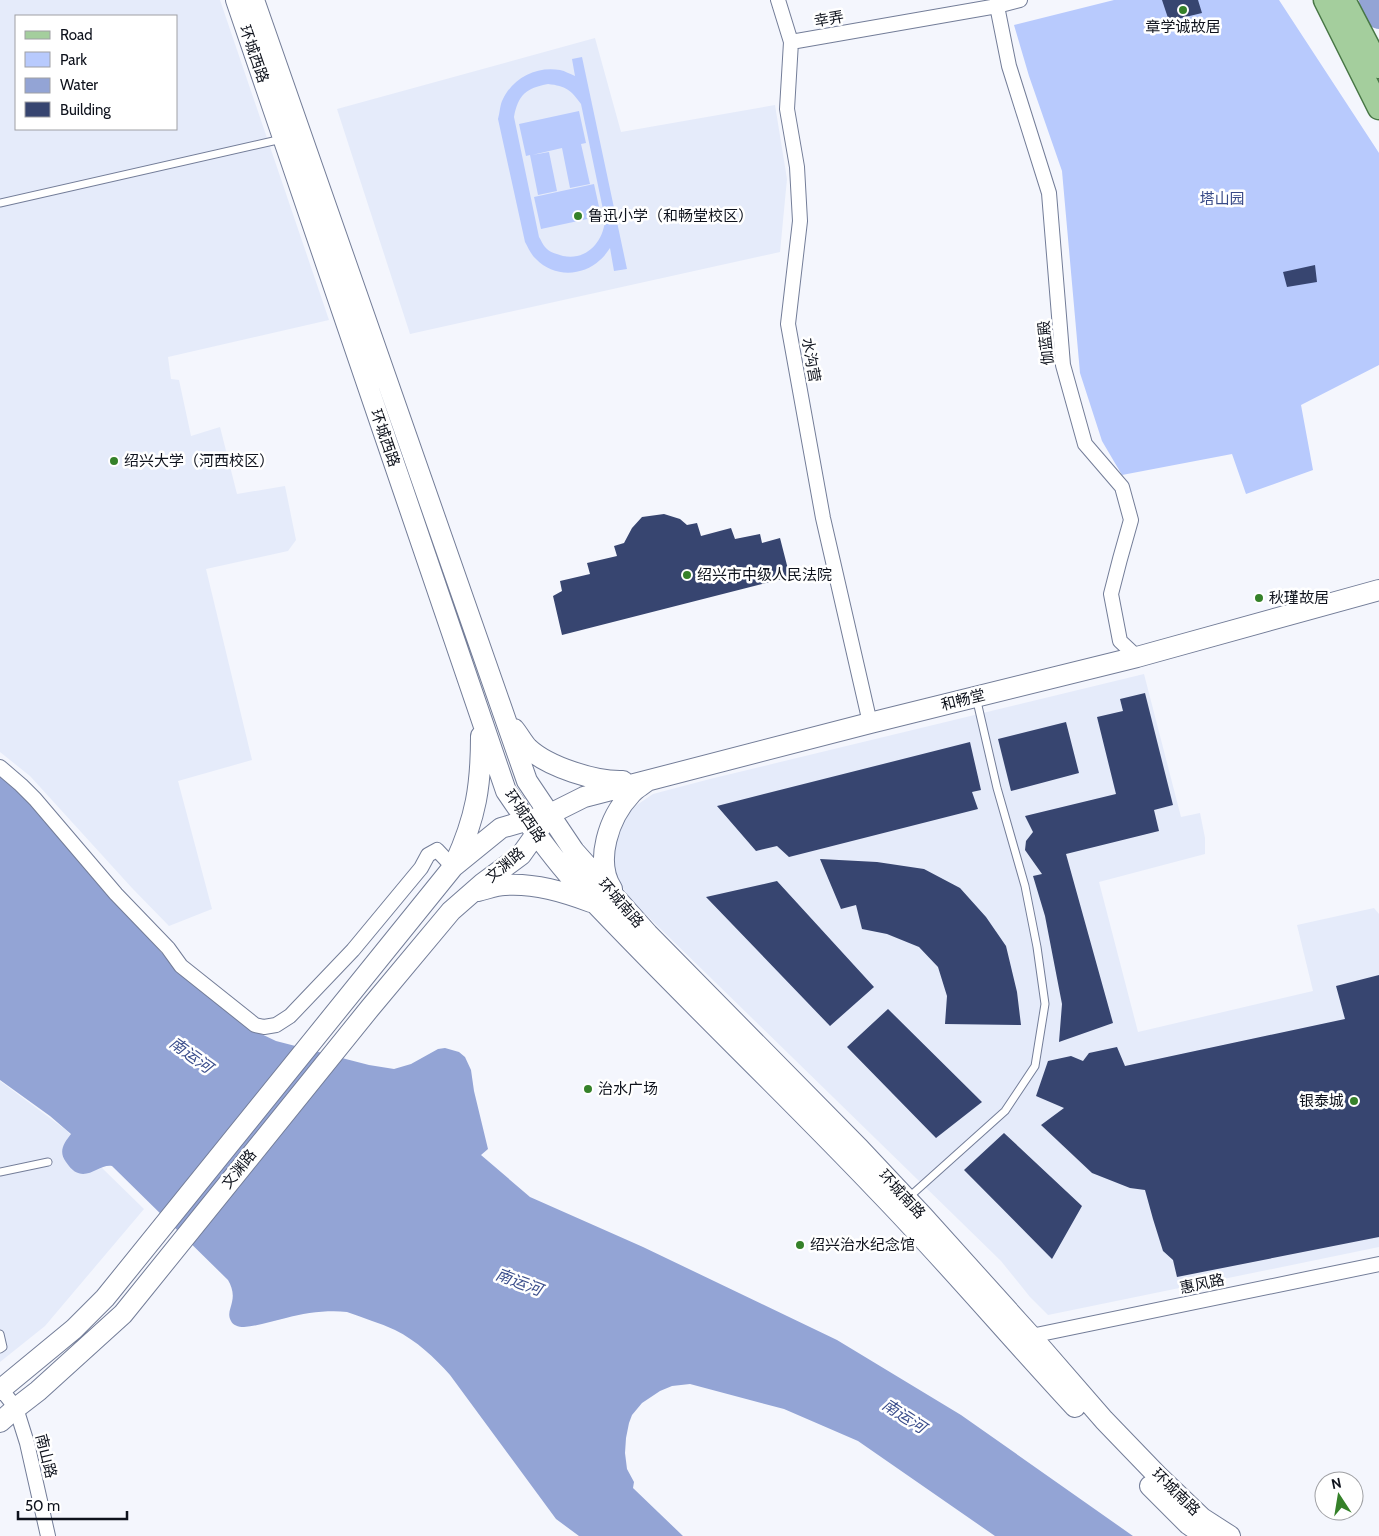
<svg xmlns="http://www.w3.org/2000/svg" width="1379" height="1536" font-family="Cabin,'Noto Sans SC',sans-serif">
<style>
.built{fill:#e5ebfa;fill-rule:evenodd}
.green{fill:#b8cafd;fill-rule:evenodd}
.water{fill:#93a4d5}
.lines{fill:none;stroke-linecap:round;stroke-linejoin:round}
.river{stroke:#93a4d5;stroke-width:26}
.building{fill:#374570}
.lane-casing{stroke:#737d98;stroke-width:9}
.street-casing{stroke:#737d98;stroke-width:16}
.secondary-casing{stroke:#737d98;stroke-width:22}
.primary-casing{stroke:#487746;stroke-width:25}
.lane{stroke:#fff;stroke-width:7}
.street{stroke:#fff;stroke-width:14}
.secondary{stroke:#fff;stroke-width:20}
.primary{stroke:#a4ce9d;stroke-width:22}
.poi-dot{fill:#358129;stroke:#fff;stroke-width:2}
.labels{text-anchor:middle;dominant-baseline:central;stroke-width:5;stroke-linejoin:round;paint-order:stroke}
.street-label{font-size:15px;fill:#0e121c;stroke:#fff}
.poi-label{font-size:15px;fill:#0e121c;stroke:#fff;text-anchor:start}
.park-label{font-size:15px;fill:#384a87;stroke:#fff}
.water-label{font-size:16px;font-style:italic;fill:#3b4e8c;stroke:#fff}
</style>
<rect width="100%" height="100%" fill="#f4f6fd"/>
<path class="built" d="M0 0H220L329 320 168 357 171 379 179 380 191 436 220 427 237 494 285 486 296 540 288 551 206 569 252 760 178 781 212 909 169 926 132 888 30 776 0 752ZM16 16H176V129H16Z
M595 38 621 132 775 105 787 179 780 252 410 334 337 109Z
M1144 674 1181 817 1200 813 1205 838V854L1099 882 1138 1032 1313 991 1297 925 1374 908 1379 914V1247L1048 1315 1030 1297 1001 1261 632 901 610 869 615 837 625 813 653 794 710 779Z
M0 1081 66 1130 100 1166 144 1209 45 1326 0 1362Z"/>
<path class="green" d="M1114 0H1279L1379 153V365L1301 405 1313 470 1246 494 1232 454 1122 475 1102 441 1080 373 1062 171 1029 76 1014 25Z
M582 57 627 269 614 271 610 248C607 252 604 257 600 260 582 277 553 277 536 259 531 255 528 247 525 242L498 119C500 112 500 104 503 99 513 78 536 66 560 70 565 71 570 74 575 76L572 59ZM548 84C566 86 571 90 581 104L605 219C604 241 587 261 563 256 557 254 550 253 545 247 543 245 541 240 539 237L514 117C518 95 526 88 548 84Z
M579 111 586 143 581 144 590 184 570 188 562 148 532 155 549 152 557 191 538 195 530 155 526 156 519 124Z
M594 184 601 216 541 229 534 197Z"/>
<path class="water" d="M0 772 15 785 175 968 255 1031 276 1041 369 1065 394 1069 411 1064 438 1049 445 1048 459 1052 465 1057 471 1070 474 1091 488 1149 481 1155 530 1197 643 1247 837 1340 961 1415 1133 1536H995L858 1441 784 1409 690 1384 672 1386 660 1391 642 1403 632 1415 629 1423 626 1438 625 1453 627 1469 634 1482 633 1488 683 1536H579L556 1519 450 1375C434 1357 417 1341 395 1330 380 1323 363 1318 347 1312 327 1310 305 1313 286 1318 272 1321 258 1326 244 1327 238 1327 233 1325 231 1321 227 1314 231 1308 232 1302 234 1294 232 1287 228 1280L112 1166C98 1163 83 1188 66 1162 58 1151 64 1143 71 1134L50 1116 0 1080Z"/>
<g class="lines">
<path class="river" d="M1372 0 1379 16"/>
</g>
<path class="building" d="M1162 0H1198L1202 13 1169 21Z
M1315 265 1317 282 1287 287 1283 272Z
M664 514 680 519 687 525 697 523 701 536 731 528 735 539 760 534 762 543 780 538 790 577 562 635 553 596 562 591 560 581 590 574 587 563 617 556 614 546 624 543 632 528 642 517Z
M1145 693 1173 805 1154 810 1159 831 1066 854 1113 1023 1059 1042 1062 1004 1045 916 1033 876 1042 874 1025 850 1026 841 1033 832 1025 816 1116 794 1097 717 1123 711 1120 699Z
M1066 722 1079 773 1011 791 998 739Z
M970 742 981 790 972 792 978 809 789 857 777 846 756 851 717 806Z
M820 859 877 862 924 869 960 888 986 917 1006 946 1017 992 1021 1025 945 1024 947 996 938 967 919 947 887 934 862 929 856 905 841 909Z
M777 881 874 987 830 1026 706 897Z
M1379 975V1237L1177 1277 1173 1260 1163 1251 1153 1219 1145 1190 1130 1188 1092 1173 1041 1125 1064 1108 1036 1096 1048 1061 1071 1056 1083 1061 1089 1053 1117 1047 1125 1066 1345 1019 1336 986Z
M888 1009 982 1102 936 1138 847 1047Z
M1004 1133 1082 1206 1052 1259 964 1170Z"/>
<g class="lines">
<defs>
<path id="lane" d="M0 203 282 139
M0 1172 48 1162
M908 1198 1005 1111 1035 1066 1045 1004 1037 947 1025 886 997 788 976 697
M0 1334 3 1347 0 1349"/>
<path id="street" d="M778 0 791 42 787 109 797 167 800 221 788 324 823 518 870 723
M997 6 1009 66 1049 193 1063 365 1085 444 1122 487 1131 520 1120 559 1111 594 1120 641 1137 657
M791 42 997 6 1020 0
M0 767 21 785 35 799 116 894 168 948 181 966 255 1025 264 1027 276 1025 290 1016 353 950 421 868 428 855 437 850 453 867
M1031 1336 1379 1264
M1 1389 16 1408 27 1443 48 1536"/>
<path id="secondary" d="M236 0 506 791C527 822 548 852 573 880 672 986 777 1085 877 1190 945 1260 1008 1335 1075 1407
M254 0 527 781 574 851 648 934 860 1149 923 1216 1031 1336 1104 1420 1157 1475 1202 1518 1230 1536
M514 729C519 735 523 743 528 748 548 767 596 782 623 781
M455 863C476 817 481 786 481 736
M612 889C594 861 609 817 631 794 635 789 641 786 646 782
M478 891C487 889 496 885 505 885 535 883 564 892 591 902
M0 1390 74 1329 105 1298 453 867 501 828 550 814 584 797 870 723 1137 657 1379 590
M0 1422 16 1408 38 1391 123 1314 370 1008 451 911 483 883 521 855 543 824
M1150 1486 1188 1524 1205 1536"/>
<path id="primary" d="M1325 0 1379 108
M1344 0 1379 67"/>
</defs>
<use href="#lane" class="lane-casing"/>
<use href="#street" class="street-casing"/>
<use href="#secondary" class="secondary-casing"/>
<use href="#primary" class="primary-casing"/>
<use href="#lane" class="lane"/>
<use href="#street" class="street"/>
<use href="#secondary" class="secondary"/>
<use href="#primary" class="primary"/>
</g>
<g class="poi-dot">
<circle cx="1183" cy="10" r="5"/>
<circle cx="578" cy="216" r="5"/>
<circle cx="114" cy="461" r="5"/>
<circle cx="687" cy="575" r="5"/>
<circle cx="1259" cy="598" r="5"/>
<circle cx="588" cy="1089" r="5"/>
<circle cx="1354" cy="1101" r="5"/>
<circle cx="800" cy="1245" r="5"/>
</g>
<g class="labels">
<g class="street-label">
<text transform="translate(829 19) rotate(-10)">幸弄</text>
<text transform="translate(254 54) rotate(71)">环城西路</text>
<text transform="translate(1046 343) rotate(-96)">伽蓝殿</text>
<text transform="translate(811 360) rotate(80)">水沟营</text>
<text transform="translate(385 438) rotate(71)">环城西路</text>
<text transform="translate(963 700) rotate(-14)">和畅堂</text>
<text transform="translate(525 816) rotate(56)">环城西路</text>
<text transform="translate(505 865) rotate(-40)">文渊路</text>
<text transform="translate(621 903) rotate(49)">环城南路</text>
<text transform="translate(239 1169) rotate(-51)">文渊路</text>
<text transform="translate(902 1194) rotate(47)">环城南路</text>
<text transform="translate(1202 1284) rotate(-12)">惠风路</text>
<text transform="translate(46 1456) rotate(76)">南山路</text>
<text transform="translate(1176 1492) rotate(44)">环城南路</text>
</g>
<g class="poi-label">
<text x="1183" y="27" text-anchor="middle">章学诚故居</text>
<text x="588" y="216">鲁迅小学（和畅堂校区）</text>
<text x="124" y="461">绍兴大学（河西校区）</text>
<text x="697" y="575">绍兴市中级人民法院</text>
<text x="1269" y="598">秋瑾故居</text>
<text x="598" y="1089">治水广场</text>
<text x="1344" y="1101" text-anchor="end">银泰城</text>
<text x="810" y="1245">绍兴治水纪念馆</text>
</g>
<g class="park-label">
<text x="1222" y="199">塔山园</text>
</g>
<g class="water-label">
<text transform="translate(191 1055) rotate(36)">南运河</text>
<text transform="translate(519 1282) rotate(21)">南运河</text>
<text transform="translate(904 1416) rotate(33)">南运河</text>
</g>
</g>
<rect x="15" y="15" width="162" height="115" fill="#ffffff" stroke="#9fa0a4"/>
<rect x="25" y="31" width="25" height="8" fill="#a4ce9d" stroke="#9fa0a4"/>
<text x="60" y="40" font-size="15" fill="#0e121c">Road</text>
<rect x="25" y="52" width="25" height="15" fill="#b8cafd" stroke="#9fa0a4"/>
<text x="60" y="65" font-size="15" fill="#0e121c">Park</text>
<rect x="25" y="78" width="25" height="15" fill="#93a4d5" stroke="#9fa0a4"/>
<text x="60" y="90" font-size="15" fill="#0e121c">Water</text>
<rect x="25" y="102" width="25" height="15" fill="#374570" stroke="#9fa0a4"/>
<text x="60" y="115" font-size="15" fill="#0e121c">Building</text>
<g transform="translate(1339 1496) rotate(348)"><circle r="24" fill="#ffffff" stroke="#9fa0a4"/>
<path d="M0-4L9 19L0 12L-9 19Z" fill="#358129"/>
<text y="-8" font-size="14" font-weight="bold" text-anchor="middle" fill="#0e121c">N</text>
</g>
<path d="M18 1511v8h109v-8" fill="none" stroke="#0e121c" stroke-width="2.5"/>
<text x="25" y="1511" font-size="15" fill="#0e121c" stroke="#ffffff" stroke-width="4" paint-order="stroke">50 m</text>
</svg>
